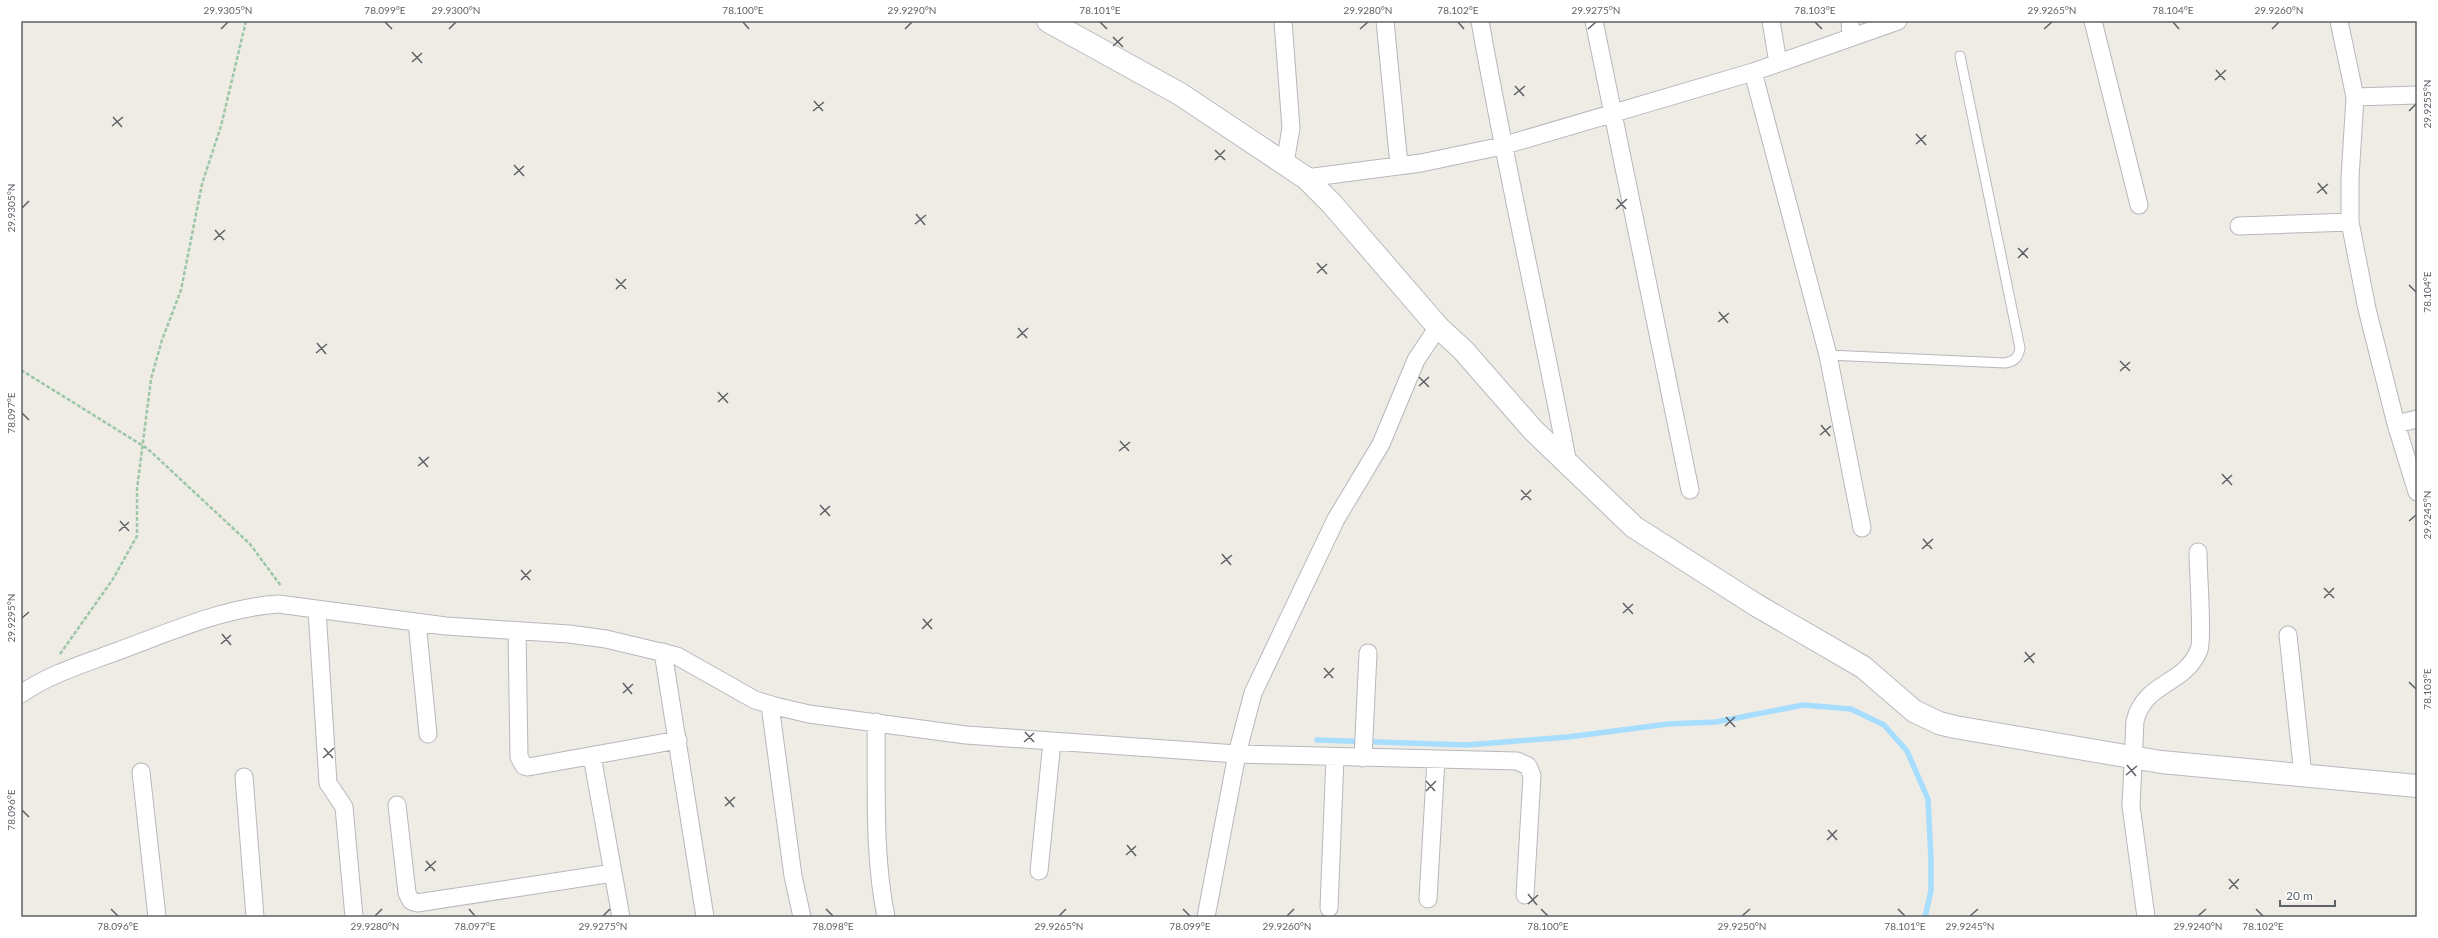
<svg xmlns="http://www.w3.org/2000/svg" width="2438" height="938" font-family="Lato,sans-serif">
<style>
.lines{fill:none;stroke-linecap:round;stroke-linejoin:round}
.stream{stroke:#a7ddfe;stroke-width:5.5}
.lane-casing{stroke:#b6b8bc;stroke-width:11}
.street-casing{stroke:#b6b8bc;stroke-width:19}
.secondary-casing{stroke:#b7babf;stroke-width:24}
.path{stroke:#9bc7a6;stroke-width:2.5;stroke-dasharray:4 2;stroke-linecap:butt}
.lane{stroke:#fff;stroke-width:9}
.street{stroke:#fff;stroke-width:17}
.secondary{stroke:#fff;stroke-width:22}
.ticks{fill:none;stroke:#5d6166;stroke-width:1.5}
.neatline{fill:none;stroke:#5d6166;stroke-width:1.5}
.ticks-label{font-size:10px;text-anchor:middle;fill:#5d6166}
</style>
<rect width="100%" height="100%" fill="#efece5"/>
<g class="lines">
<path class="stream" d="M1317 740 1467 745 1568 737 1668 724 1716 722 1803 705 1851 709 1884 725 1907 751 1928 799 1931 859V891L1925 917"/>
<defs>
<path id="lane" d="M1828 355 2005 363C2015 361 2018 358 2020 348L1960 56"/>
<path id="street" d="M1283 21 1291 128 1285 163
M1385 21 1399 165
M1480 21C1506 169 1540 316 1568 464
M1594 21 1690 490
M1771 21 1778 63
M1850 21 1851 37
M2093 21 2139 205
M2339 21 2355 97 2350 178V222L2367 309 2396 424 2417 492
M1753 72 1828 355 1862 528
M2355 97 2417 95
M1306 178 1421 163 1502 146 1753 72 1898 21
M2239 226 2350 222
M2396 424 2417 419
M317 610 328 783 344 807 354 917
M417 622 428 734
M517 631 519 757 524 766 528 767 678 740
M2288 635 2303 775
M663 652 705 917
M21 694C49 674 86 663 118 651 170 632 223 608 278 604L446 626 569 634 606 639 677 656 755 700 775 706 809 714 966 735 1237 754 1517 761 1528 766 1532 776 1525 895
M770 705 793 876 802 917
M876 722C877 787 873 853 886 917
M592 756 621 917
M1363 758 1368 653
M141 772 157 917
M244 777 255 917
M397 805 407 893 411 901 417 903 613 873
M1039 871 1052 742
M1428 899 1436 759
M1329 908 1335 757
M1206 917 1237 754 1253 693 1336 519 1381 444 1416 360 1438 327
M2146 917 2131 806 2135 721C2145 681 2184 686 2199 650 2203 640 2198 569 2198 552"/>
<path id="secondary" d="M1048 21 1180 94 1306 178 1332 204 1438 327 1463 350 1533 430 1634 527 1756 605 1863 667 1914 711 1939 723 1955 727 2161 762 2417 786"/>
</defs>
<use href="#lane" class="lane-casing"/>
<use href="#street" class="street-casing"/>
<use href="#secondary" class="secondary-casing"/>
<path class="path" d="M21 370 148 449 250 544 281 586
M60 654 113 579 137 536V489L151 379 162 340 181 290 202 184 221 126 246 21"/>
<use href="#lane" class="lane"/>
<use href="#street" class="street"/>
<use href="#secondary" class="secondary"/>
</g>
<path class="ticks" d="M385 22 392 29M743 22 749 29M1100 22 1107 29M1458 22 1464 29M1815 22 1822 29M2173 22 2179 29M221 29 228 22M449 29 456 22M905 29 912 22M1360 29 1368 22M1588 29 1596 22M2044 29 2052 22M2272 29 2279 22M1113 37 1123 47M1113 46 1123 37M412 52 422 63M412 62 422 53M2216 70 2225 80M2215 80 2226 70M1515 86 1524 96M1514 95 1525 86M814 101 823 111M813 111 824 102M2409 111 2416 104M113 117 122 127M112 126 123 117M1916 134 1926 145M1916 144 1926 135M1215 150 1225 160M1215 160 1225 150M514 165 524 176M514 175 524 166M2318 183 2327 194M2317 193 2328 184M1617 199 1626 209M22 208 29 201M1616 209 1627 199M916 214 925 225M915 224 926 215M215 230 224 240M214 240 225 230M2018 248 2028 258M2018 258 2028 248M1317 263 1327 274M1317 273 1327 264M616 279 626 289M2409 285 2416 292M616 289 626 279M1719 312 1728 323M1718 322 1729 313M1018 328 1027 338M1017 338 1028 328M317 343 326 354M316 353 327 344M2120 361 2130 371M2120 371 2130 362M1419 377 1429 387M1419 386 1429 377M718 392 728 403M718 402 728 393M22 413 29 420M1821 425 1830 436M1820 435 1831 426M1120 441 1129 451M1119 451 1130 442M419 457 428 467M418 466 429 457M2222 474 2232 485M2222 484 2232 475M1521 490 1531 500M1521 500 1531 490M820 505 830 516M820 515 830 506M120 521 129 531M2409 521 2416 515M119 531 129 522M1923 539 1932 549M1922 549 1933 539M1222 554 1231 565M1221 564 1232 555M521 570 530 580M521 580 531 570M2324 588 2334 598M2324 598 2334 588M1623 603 1633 614M1623 613 1633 604M22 618 29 612M923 619 932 629M922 629 932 619M222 634 231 645M221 644 231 635M2025 652 2034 663M2024 662 2035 653M1324 668 1333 678M1324 678 1334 668M2409 682 2416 689M623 683 632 694M623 693 633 684M1726 717 1735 727M1725 726 1735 717M1025 732 1034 742M1024 742 1034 733M324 748 333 758M323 758 334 748M2127 765 2136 776M2126 775 2137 766M1426 781 1435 791M1426 791 1436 781M725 797 734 807M725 806 735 797M22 810 29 817M1828 830 1837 840M1827 840 1837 830M1127 845 1136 856M1126 855 1136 846M426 861 435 871M425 871 436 861M2229 879 2238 889M2229 889 2239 879M1528 894 1537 905M1528 904 1538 895M111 909 118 916M469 909 475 916M826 909 833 916M1183 909 1190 916M1541 909 1548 916M1898 909 1905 916M2256 909 2263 916M375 916 382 909M603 916 610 909M1059 916 1066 909M1287 916 1294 909M1742 916 1750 909M1970 916 1978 909M2198 916 2206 909"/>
<rect width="2438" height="938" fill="none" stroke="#ffffff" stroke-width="44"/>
<path d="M2280 900v6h55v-6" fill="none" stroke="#5d6166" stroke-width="2"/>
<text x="2286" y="900" font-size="12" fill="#5d6166" stroke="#ffffff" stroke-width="3" paint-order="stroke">20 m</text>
<rect x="22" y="22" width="2394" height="894" class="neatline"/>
<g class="ticks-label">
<text x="228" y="14">29.9305°N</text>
<text x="385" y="14">78.099°E</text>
<text x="456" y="14">29.9300°N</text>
<text x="743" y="14">78.100°E</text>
<text x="912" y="14">29.9290°N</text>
<text x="1100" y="14">78.101°E</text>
<text x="1368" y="14">29.9280°N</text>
<text x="1458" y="14">78.102°E</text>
<text x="1596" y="14">29.9275°N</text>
<text x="1815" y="14">78.103°E</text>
<text x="2052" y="14">29.9265°N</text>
<text x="2173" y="14">78.104°E</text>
<text x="2279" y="14">29.9260°N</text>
<text transform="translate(2427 104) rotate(-90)" y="4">29.9255°N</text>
<text transform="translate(11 208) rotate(-90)" y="4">29.9305°N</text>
<text transform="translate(2427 292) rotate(-90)" y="4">78.104°E</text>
<text transform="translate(11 413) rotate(-90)" y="4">78.097°E</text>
<text transform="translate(2427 515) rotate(-90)" y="4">29.9245°N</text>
<text transform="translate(11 618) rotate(-90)" y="4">29.9295°N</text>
<text transform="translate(2427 689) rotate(-90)" y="4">78.103°E</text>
<text transform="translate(11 810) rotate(-90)" y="4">78.096°E</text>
<text x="118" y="930">78.096°E</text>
<text x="375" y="930">29.9280°N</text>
<text x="475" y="930">78.097°E</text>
<text x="603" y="930">29.9275°N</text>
<text x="833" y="930">78.098°E</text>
<text x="1059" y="930">29.9265°N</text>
<text x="1190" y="930">78.099°E</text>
<text x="1287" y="930">29.9260°N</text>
<text x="1548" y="930">78.100°E</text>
<text x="1742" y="930">29.9250°N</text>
<text x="1905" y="930">78.101°E</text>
<text x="1970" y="930">29.9245°N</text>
<text x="2198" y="930">29.9240°N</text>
<text x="2263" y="930">78.102°E</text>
</g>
</svg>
